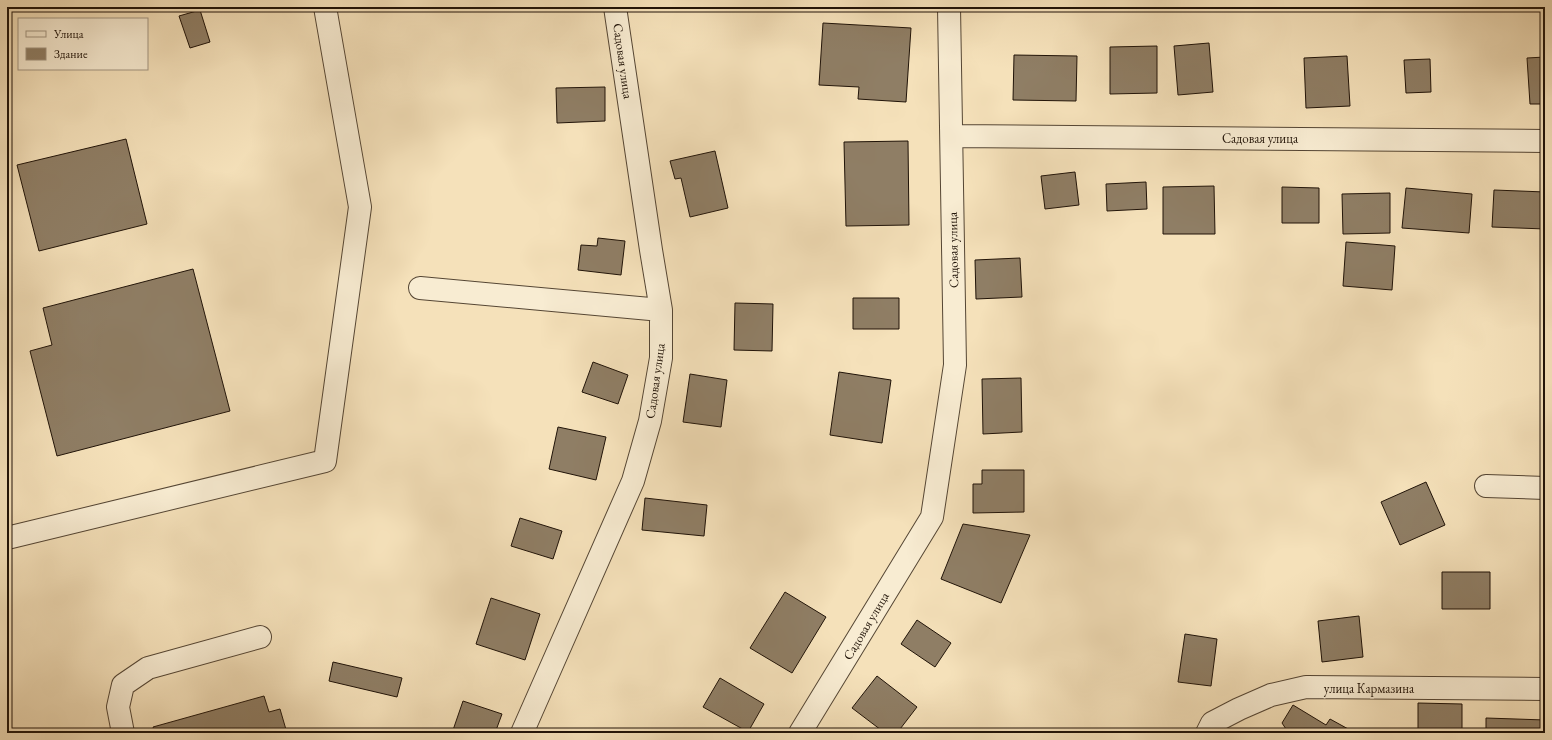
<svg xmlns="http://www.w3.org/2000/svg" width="1552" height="740" font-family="'EB Garamond',serif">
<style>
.building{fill:#8f7e65;stroke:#201308}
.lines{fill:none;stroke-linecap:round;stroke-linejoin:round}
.minor-casing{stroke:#554634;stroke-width:24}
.minor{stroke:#f8ecd2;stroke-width:22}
.labels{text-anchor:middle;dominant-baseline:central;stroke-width:3;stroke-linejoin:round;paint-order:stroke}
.street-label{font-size:13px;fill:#201308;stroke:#f8ecd2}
</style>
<rect width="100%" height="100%" fill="#f5e1ba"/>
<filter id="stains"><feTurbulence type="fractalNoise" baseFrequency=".005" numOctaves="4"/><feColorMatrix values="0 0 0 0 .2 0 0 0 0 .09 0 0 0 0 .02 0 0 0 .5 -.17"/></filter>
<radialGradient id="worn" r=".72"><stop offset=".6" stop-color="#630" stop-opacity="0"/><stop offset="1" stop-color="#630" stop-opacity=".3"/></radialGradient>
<path class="building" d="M200 10 210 42 190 48 179 16Z
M823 23 911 28 906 102 858 99 859 87 819 85Z
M1209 43 1213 92 1178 95 1174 46Z
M1157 46V93L1110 94V47Z
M1014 55 1077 56 1076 101 1013 100Z
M1347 56 1350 106 1306 108 1304 58Z
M1545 57V104H1530L1527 58Z
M1430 59 1431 92 1406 93 1404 60Z
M605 87V121L557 123 556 88Z
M126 139 147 224 39 251 17 165Z
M908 141 909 225 846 226 844 142Z
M715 151 728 208 690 217 681 178 675 179 670 161Z
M1075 172 1079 205 1045 209 1041 176Z
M1146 182 1147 209 1107 211 1106 184Z
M1214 186 1215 234H1163V187Z
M1282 187 1319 188V223H1282Z
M1406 188 1472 194 1469 233 1402 228Z
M1494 190 1545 192V229L1492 227Z
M1390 193V233L1343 234 1342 194Z
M598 238 625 241 621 275 578 270 581 245 597 246Z
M1346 242 1395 246 1392 290 1343 286Z
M1020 258 1022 297 976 299 975 260Z
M193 269 230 411 57 456 30 351 52 345 43 308Z
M853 298H899V329H853Z
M735 303 773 304 772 351 734 350Z
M593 362 628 375 618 404 582 392Z
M839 372 891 380 882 443 830 435Z
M690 374 727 380 721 427 683 422Z
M1021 378 1022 432 983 434 982 379Z
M558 427 606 437 596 480 549 469Z
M982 470H1024V512L973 513V484H982Z
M1426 482 1445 525 1400 545 1381 502Z
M645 498 707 505 704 536 642 530Z
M520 518 562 531 553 559 511 546Z
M963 524 1030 535 1001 603 941 579Z
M1442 572H1490V609H1442Z
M785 592 826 617 792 673 750 648Z
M491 598 540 614 525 660 476 644Z
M1359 616 1363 657 1322 662 1318 621Z
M917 620 951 643 935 667 901 644Z
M1185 634 1217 639 1211 686 1178 682Z
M333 662 402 678 397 697 329 681Z
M877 676 917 707 897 733H885L852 708Z
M720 678 764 704 748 732 703 707Z
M264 696 269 712 280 709 287 733H155L153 727Z
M463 701 502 714 495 733H452Z
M1418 703 1462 704V733H1418Z
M1293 705 1326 725 1330 719 1350 730 1348 733H1284L1286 729 1282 723Z
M1486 718 1545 720V733H1486Z"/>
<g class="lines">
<defs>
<path id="minor" d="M952 136 1545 141
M420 288 661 310
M1486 486 1545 488
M7 538 325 461 360 207 325 7
M123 733 118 707 123 685 148 668 260 637
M522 733 633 481 650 421 661 358V310L651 250 615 7
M800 733 932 517 955 365 949 7
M1207 733 1212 723 1239 709 1271 695 1306 687 1545 689"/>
</defs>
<use href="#minor" class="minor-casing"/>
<use href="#minor" class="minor"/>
</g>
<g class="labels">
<g class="street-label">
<text transform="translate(623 61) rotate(82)">Садовая улица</text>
<text x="1260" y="138">Садовая улица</text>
<text transform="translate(953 250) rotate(-91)">Садовая улица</text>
<text transform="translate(655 381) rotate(-82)">Садовая улица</text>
<text transform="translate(866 626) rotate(-59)">Садовая улица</text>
<text x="1369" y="688">улица Кармазина</text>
</g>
</g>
<rect width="1552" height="740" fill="none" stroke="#f5e1ba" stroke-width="24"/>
<rect x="8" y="8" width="1536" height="724" fill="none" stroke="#201308" stroke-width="2"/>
<rect x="12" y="12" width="1528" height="716" fill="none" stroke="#201308"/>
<rect x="18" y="18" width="130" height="52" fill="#f8ecd2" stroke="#a29581"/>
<rect x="26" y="31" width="20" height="6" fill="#f8ecd2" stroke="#a29581"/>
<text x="54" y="38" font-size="12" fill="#201308">Улица</text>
<rect x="26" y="48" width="20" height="12" fill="#8f7e65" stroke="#a29581"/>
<text x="54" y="58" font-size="12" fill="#201308">Здание</text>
<rect width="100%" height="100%" filter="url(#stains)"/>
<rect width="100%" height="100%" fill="url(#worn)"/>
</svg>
